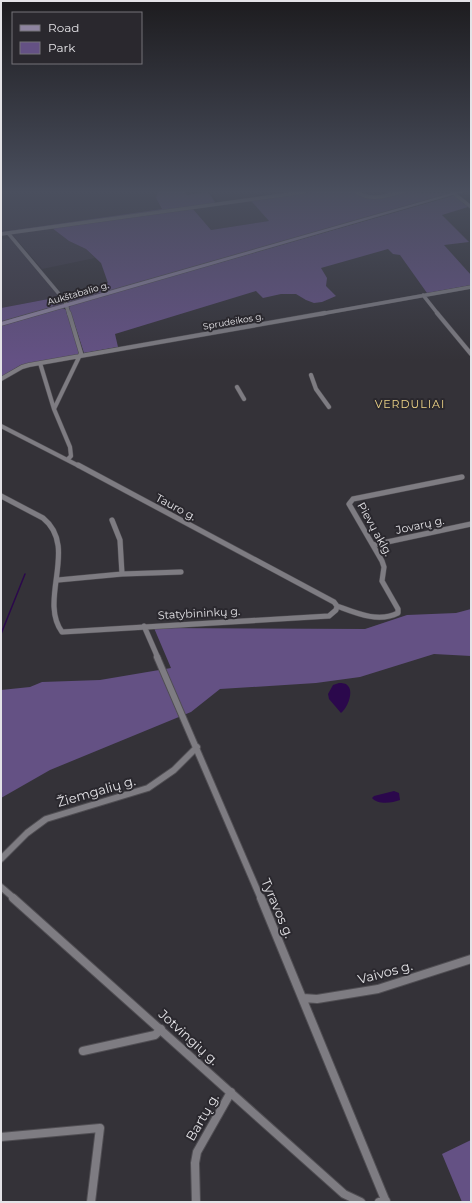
<svg xmlns="http://www.w3.org/2000/svg" width="472" height="1203" font-family="Montserrat,sans-serif">
<style>
.built{fill:#3d3945}
.green{fill:#645184}
.water{fill:#2b084c}
.lines{fill:none;stroke-linecap:round;stroke-linejoin:round}
.stream{stroke:#2b084c;stroke-width:1.5}
.minor-far4-casing{stroke:#504e53;stroke-width:4}
.minor-far3-casing{stroke:#504e53;stroke-width:5}
.minor-far2-casing{stroke:#504e53;stroke-width:6}
.minor-far1-casing{stroke:#504e53;stroke-width:8}
.minor-casing{stroke:#504e53;stroke-width:10}
.secondary-casing{stroke:#504e53;stroke-width:1}
.minor-far4{stroke:#7e7c82;stroke-width:3.5}
.minor-far3{stroke:#7e7c82;stroke-width:4}
.minor-far2{stroke:#7e7c82;stroke-width:5}
.minor-far1{stroke:#7e7c82;stroke-width:6}
.minor{stroke:#7e7c82;stroke-width:8}
.secondary{fill:#8e84a0;fill-rule:evenodd}
.labels{text-anchor:middle;dominant-baseline:central;stroke-width:4;stroke-linejoin:round;paint-order:stroke}
.far-street-label{font-size:9px;fill:#e4e3e7;stroke:#2a282e}
.far-quarter-label{font-size:11px;letter-spacing:1px;fill:#eed487;stroke:#2a282e}
.street-label{font-size:11px;fill:#e4e3e7;stroke:#2a282e}
.near-street-label{font-size:13px;fill:#e4e3e7;stroke:#2a282e}
</style>
<rect width="100%" height="100%" fill="#343238"/>
<path class="built" d="M1 192H158L156 198 162 209 1 232Z
M210 192H269L256 194 258 198 218 202Z
M251 201 269 221 211 230 193 209Z
M52 228 69 241 86 249 95 258 42 269 12 234Z
M10 238 59 297 1 308V239Z"/>
<path class="green" d="M158 192H185L187 195 208 192 215 202 212 204 1 233V232L162 209 156 198Z
M311 192H356C364 201 377 197 388 195L386 192 452 193 69 303 64 296 108 283 101 263 86 249 69 241 52 228 193 209 211 230 269 221 251 201Z
M452 196H455L468 207 442 215 469 242 444 245 471 275V285L427 293 400 255 393 254 388 249 321 268 327 278 326 286 336 296 322 302 314 303 306 300 296 294H281L263 298 256 291 115 334 118 347 84 353 69 307 72 305Z
M59 297 63 301V305L1 323V308Z
M63 308 66 310 79 352 77 355 21 365 1 377V326Z
M471 609V656L434 654 360 677 316 683 220 689 191 712 50 770 1 798V690L30 687 42 682 100 680 171 668 154 628 365 629 407 615 456 613Z
M471 1140V1202H462L442 1154Z"/>
<path class="water" d="M339 683C342 683 346 683 348 686 354 692 347 709 341 713L329 699 328 694 333 685Z
M394 791 399 793 400 800C392 803 378 805 372 798L374 796Z"/>
<g class="lines">
<path class="stream" d="M1 634 25 574"/>
<defs>
<path id="minor-far4" d="M357 192C371 202 387 195 402 192
M452 192 471 207
M8 233 65 301 69 314
M1 234 304 192
M423 295 438 314
M320 314 471 287"/>
<path id="minor-far3" d="M437 313 471 354
M40 363 54 409
M311 375 316 389 329 407
M1 379 22 367 29 365 325 313
M237 387 244 399
M1 426 79 466
M68 459 71 456 70 447 54 409 81 353 69 313"/>
<path id="minor-far2" d="M1 496 43 518C79 547 38 599 62 632L329 616 336 610 337 606 334 602 78 465
M112 520 120 540 122 574
M373 545 471 524
M58 580 122 574 181 572
M337 606C356 613 378 623 398 613V609L382 581 384 567 382 561 349 504 353 499 462 477
M144 626 158 658"/>
<path id="minor-far1" d="M157 657 261 899
M1 859 27 833 46 819 148 788 174 770 197 747
M1 887 15 899"/>
<path id="minor" d="M13 898 344 1194 361 1202
M261 898 386 1202
M303 998 317 999 378 989 471 959
M83 1051 155 1035 161 1029
M1 1137 100 1128 91 1202
M196 1202 195 1163 197 1152 231 1092
M379 1202 386 1201"/>
<path id="secondary" d="M455 192H463L1 326V322Z"/>
</defs>
<use href="#minor-far4" class="minor-far4-casing"/>
<use href="#minor-far3" class="minor-far3-casing"/>
<use href="#minor-far2" class="minor-far2-casing"/>
<use href="#minor-far1" class="minor-far1-casing"/>
<use href="#minor" class="minor-casing"/>
<use href="#secondary" class="secondary-casing"/>
<use href="#minor-far4" class="minor-far4"/>
<use href="#minor-far3" class="minor-far3"/>
<use href="#minor-far2" class="minor-far2"/>
<use href="#minor-far1" class="minor-far1"/>
<use href="#minor" class="minor"/>
<use href="#secondary" class="secondary"/>
</g>
<linearGradient id="sky" x2="0" y2="1"><stop stop-color="#1d1c1f"/><stop offset="0.53" stop-color="#4a4f5e"/><stop offset="1" stop-color="#4a4f5e" stop-opacity="0"/></linearGradient>
<rect width="472" height="361" fill="url(#sky)"/>
<g class="labels">
<g class="far-street-label">
<text transform="translate(78 293) rotate(-16)">Aukštabalio g.</text>
<text transform="translate(233 321) rotate(-10)">Sprudeikos g.</text>
</g>
<g class="far-quarter-label">
<text x="410" y="404">VERDULIAI</text>
</g>
<g class="street-label">
<text transform="translate(176 507) rotate(28)">Tauro g.</text>
<text transform="translate(420 525) rotate(-12)">Jovarų g.</text>
<text transform="translate(375 529) rotate(61)">Pievų aklg.</text>
<text transform="translate(199 613) rotate(-3)">Statybininkų g.</text>
</g>
<g class="near-street-label">
<text transform="translate(96 791) rotate(-16)">Žiemgalių g.</text>
<text transform="translate(278 908) rotate(67)">Tyravos g.</text>
<text transform="translate(385 972) rotate(-15)">Vaivos g.</text>
<text transform="translate(189 1037) rotate(42)">Jotvingių g.</text>
<text transform="translate(202 1117) rotate(-60)">Bartų g.</text>
</g>
</g>
<rect width="472" height="1203" fill="none" stroke="#e4e3e7" stroke-width="4"/>
<rect x="12" y="12" width="130" height="52" fill="#2a282e" stroke="#747378"/>
<rect x="20" y="25" width="20" height="6" fill="#8e84a0" stroke="#747378"/>
<text x="48" y="32" font-size="12" fill="#e4e3e7">Road</text>
<rect x="20" y="42" width="20" height="12" fill="#645184" stroke="#747378"/>
<text x="48" y="52" font-size="12" fill="#e4e3e7">Park</text>
</svg>
